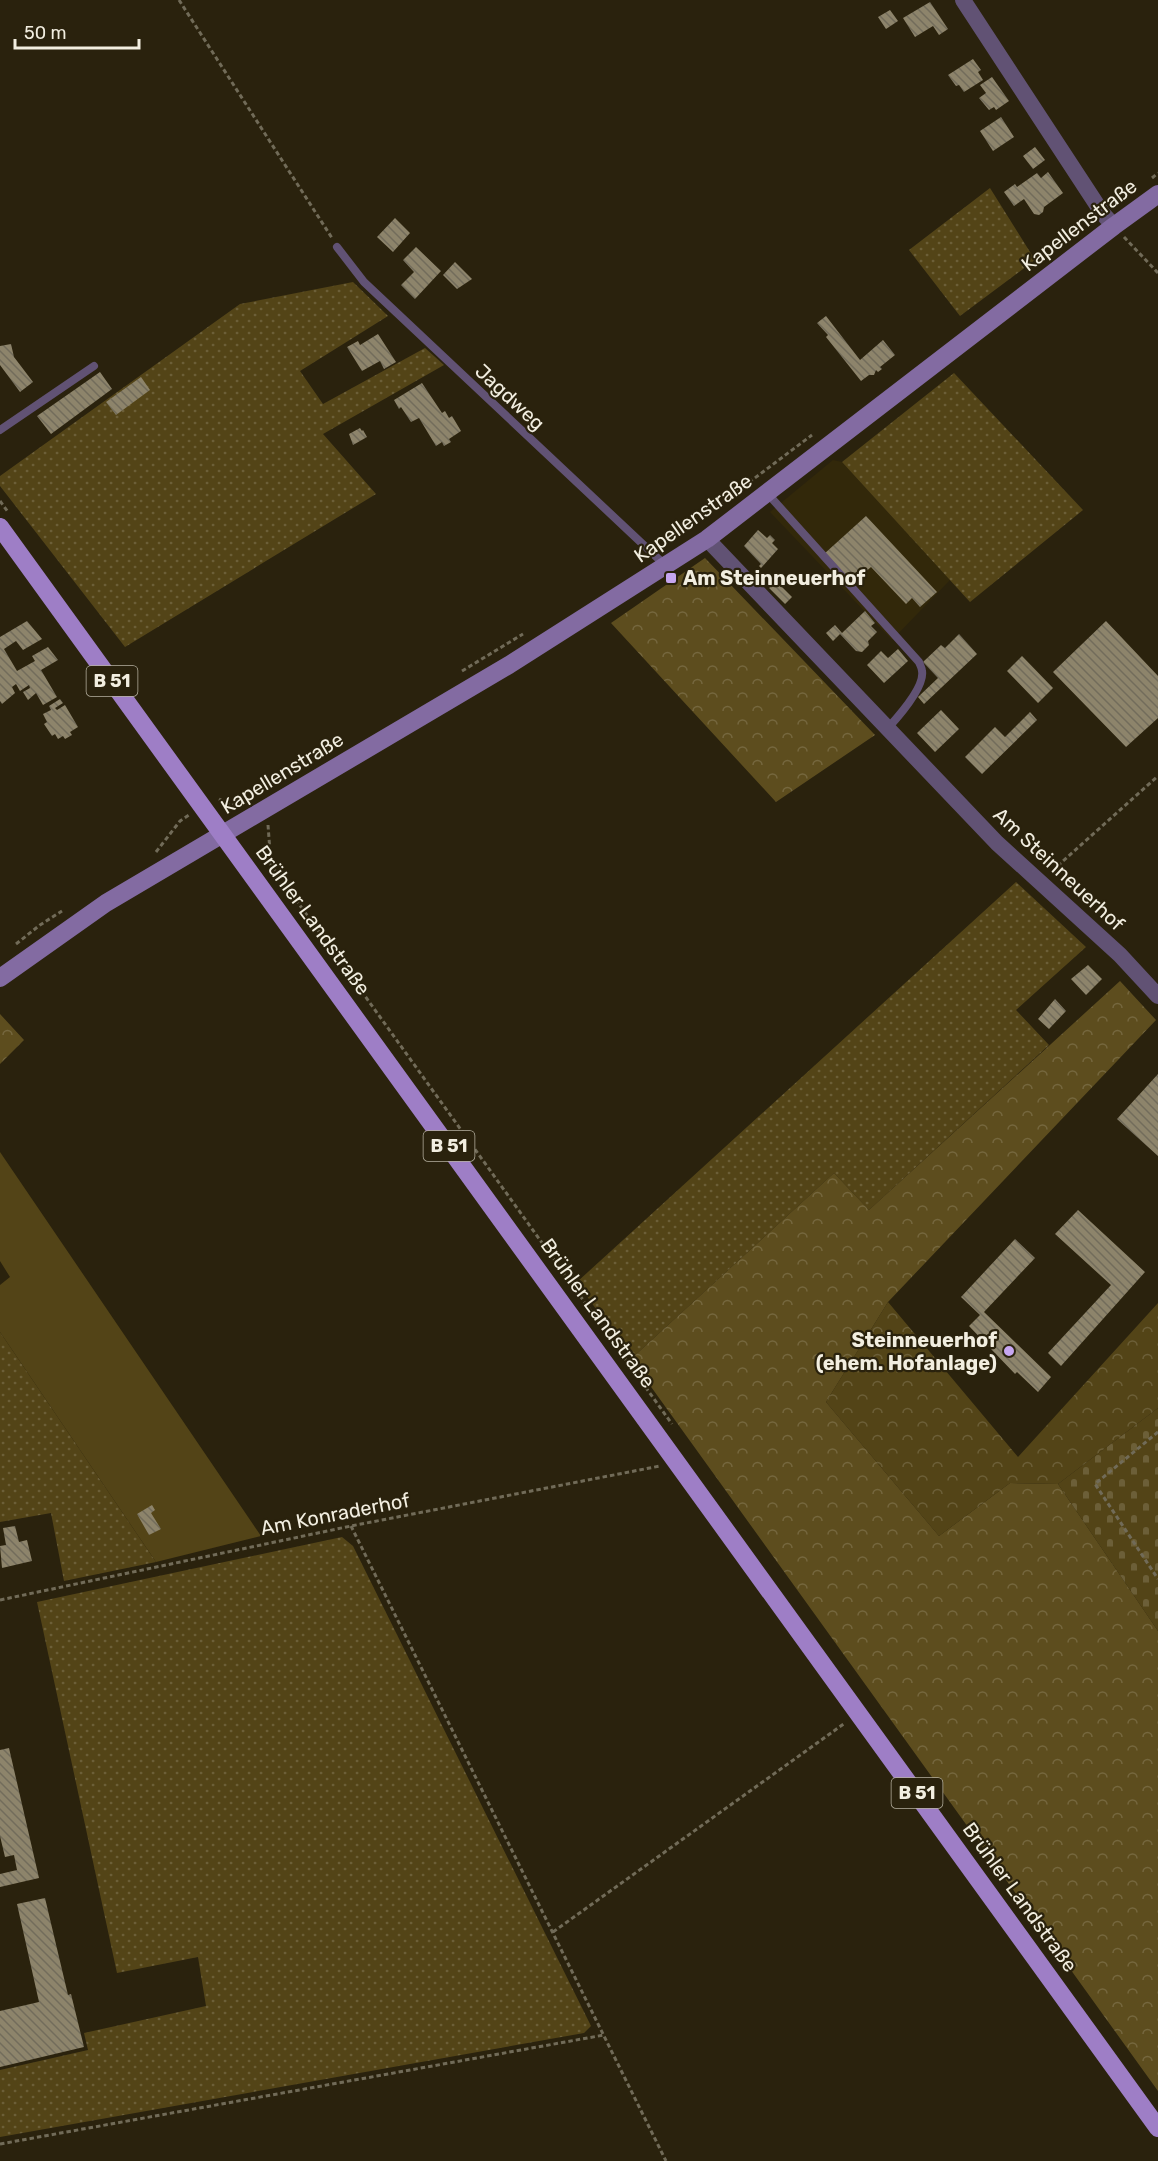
<svg xmlns="http://www.w3.org/2000/svg" width="1158" height="2161" font-family="Rubik,sans-serif">
<style>
.built{fill:#32280a}
.grass{fill:url(#grass-dots)}
.forest{fill:url(#forest-crowns)}
.cemetery{fill:url(#cemetery-stones)}
.park{fill:url(#park-crowns)}
.garden{fill:#534417}
.building{fill:url(#building-back-hatch)}
.lines{fill:none;stroke-linecap:round;stroke-linejoin:round}
.path{stroke:#716b58;stroke-width:3;stroke-dasharray:4.5 3;stroke-linecap:butt}
.lane{stroke:#615274;stroke-width:8}
.street{stroke:#615274;stroke-width:16}
.secondary{stroke:#836ba2;stroke-width:18}
.primary{stroke:#9e7ec6;stroke-width:18}
.poi-dot{fill:#c6a6f0;stroke:#2a220d;stroke-width:2}
.labels{text-anchor:middle;dominant-baseline:central;stroke-width:4.5;stroke-linejoin:round;paint-order:stroke}
.shield{fill:#2a220d;stroke:#b6b1a1;stroke-width:1.5}
.shield-label{font-size:18px;font-weight:bold;fill:#f2eee0}
.street-label{font-size:20px;fill:#f2eee0;stroke:#2a220d}
.poi-label{font-size:20px;font-weight:bold;fill:#f2eee0;stroke:#2a220d;text-anchor:start}
</style>
<defs>
<pattern id="grass-dots" width="8" height="8" patternUnits="userSpaceOnUse" patternTransform="scale(1.5)"><rect width="8" height="8" fill="#534417"/><path d="M2 2h.1M6 6h.1" fill="none" stroke="#6c5f38" stroke-width="1.8" stroke-linecap="round"/></pattern>
<pattern id="forest-crowns" width="20" height="18" patternUnits="userSpaceOnUse" patternTransform="scale(1.5)"><rect width="20" height="18" fill="#5d4d1e"/><path d="M2 6a3 3 0 1 1 6 0M12 15a3 3 0 1 1 6 0" fill="none" stroke="#75673e"/></pattern>
<pattern id="cemetery-stones" width="16" height="16" patternUnits="userSpaceOnUse" patternTransform="scale(1.5)"><rect width="16" height="16" fill="#534417"/><path d="M2 7V4a2 2 0 0 1 4 0v3zM10 15v-3a2 2 0 0 1 4 0v3z" fill="#6c5f38"/></pattern>
<pattern id="park-crowns" width="20" height="18" patternUnits="userSpaceOnUse" patternTransform="scale(1.5)"><rect width="20" height="18" fill="#534417"/><path d="M2 6a3 3 0 1 1 6 0M12 15a3 3 0 1 1 6 0" fill="none" stroke="#6c5f38"/></pattern>
<pattern id="building-back-hatch" width="6" height="6" patternUnits="userSpaceOnUse" patternTransform="scale(1.5)"><rect width="6" height="6" fill="#8d846b"/><path d="M-1 5l2 2M0 0l6 6M5-1l2 2" fill="none" stroke="#726c5b"/></pattern>
</defs>
<rect width="100%" height="100%" fill="#2a220d"/>
<path class="built" d="M833 460 842 462 950 580 892 640 770 512Z"/>
<path class="grass" d="M990 188 1035 260 960 316 909 250Z
M353 282 388 316 300 371 323 404 425 348 444 365 323 434 376 494 125 647 0 486V476L240 304Z
M954 373 1083 510 970 602 842 462Z
M1016 882 1086 947 1016 1010 1049 1045 869 1210 834 1173 631 1359 577 1282Z
M0 1332 156 1562 64 1581 51 1513 0 1522Z
M342 1537 353 1546 591 2026 584 2033 0 2137V2070L88 2050 84 2033 206 2006 198 1957 117 1973 37 1602Z"/>
<path class="forest" d="M705 558 875 735 776 802 611 623Z
M1120 981 1156 1020 888 1302 826 1402 939 1536 1010 1483 1058 1484 1158 1631V2091L631 1359 834 1173 869 1210Z
M0 1014 24 1040 0 1064Z"/>
<path class="cemetery" d="M1158 1408V1631L1058 1484Z"/>
<path class="park" d="M888 1302 1018 1457 1158 1303V1408L1058 1484 1010 1483 939 1536 826 1402Z"/>
<path class="garden" d="M0 1152 261 1536 156 1562 0 1332V1285L10 1277 0 1261Z"/>
<path class="building" d="M930 2 948 29 939 35 933 26 915 37 903 18Z
M890 10 898 21 886 29 878 17Z
M973 59 981 70 978 72 983 80 964 92 959 85 956 86 948 75Z
M992 77 1009 101 996 110 994 107 989 110 979 98 986 93 980 85Z
M1001 117 1014 137 993 151 980 131Z
M1035 147 1045 160 1033 169 1023 156Z
M1048 172 1063 193 1044 207 1043 212 1039 215 1034 214 1024 199 1014 206 1004 192 1015 184 1017 187 1037 173 1041 178Z
M395 218 410 233 393 252 377 237Z
M416 247 441 271 415 299 401 285 414 272 403 260Z
M455 262 472 279 457 289 443 275Z
M826 316 860 360 883 340 895 355 880 367 882 369 878 372 876 370 874 375H869L861 381 826 337 828 335 817 323Z
M378 334 396 362 384 369 380 361 362 371 347 347 358 341 360 345Z
M11 344 14 357 33 382 20 392 0 365V346Z
M100 372 112 389 51 434 37 416Z
M141 377 150 390 116 415 106 402Z
M422 383 442 413 445 411 449 418 452 416 461 431 449 439 451 442 444 446 442 442 436 446 419 418 411 422 401 407 399 409 394 400Z
M360 428 362 431 363 430 367 437 353 445 349 434Z
M866 516 937 592 920 607 912 598 906 604 871 567 852 584 824 554Z
M758 530 767 538 770 535 775 540 772 543 778 549 761 568 759 566 761 564 744 546Z
M776 581 792 597 785 604 769 588Z
M865 611 875 623 871 626 877 632 868 641 869 645 862 652 856 651 840 634 833 641 826 633 835 625 842 633Z
M27 621 42 639 23 650 16 641 4 649 17 671 35 661 32 656 48 647 58 660 41 670 57 697 43 705 36 693 28 700 23 692 30 688 29 685 20 691 16 684 12 687 15 693 2 704 0 701V637Z
M1106 621 1158 676V718L1126 747 1053 672Z
M959 634 977 654 924 704 918 697 938 678 923 662 941 645 945 648Z
M898 649 908 661 884 683 867 665 881 651 888 658Z
M1022 656 1053 688 1038 703 1007 671Z
M60 699 63 703 55 708 57 710 65 705 78 727 70 732 72 735 65 739 63 736 58 739 55 734 52 736 44 724 47 722 43 714 51 710 49 706Z
M941 710 959 729 935 752 917 733Z
M1030 712 1037 720 982 774 965 757 995 727 1005 737Z
M1088 965 1102 979 1086 995 1071 979Z
M1055 999 1066 1011 1049 1029 1038 1019Z
M1158 1074V1156L1117 1119Z
M1078 1210 1145 1272 1061 1366 1048 1353 1111 1285 1055 1234Z
M1015 1239 1035 1258 984 1312 1051 1377 1038 1392 1017 1372 1015 1374 969 1326 980 1315 961 1297Z
M152 1505 155 1510 151 1513 161 1529 149 1535 137 1514Z
M15 1526 19 1542 27 1540 32 1561 2 1568 0 1546 6 1545 3 1528Z
M9 1748 39 1878 0 1887V1874L17 1870 14 1855 5 1857 0 1836V1750Z
M45 1898 68 1995 71 1994 84 2047 0 2067V2011L39 2002 17 1904Z"/>
<g class="lines">
<path class="path" d="M179 0 332 238
M1152 178 1158 173
M1124 237 1158 273
M0 501 8 512
M683 532 812 435
M462 671 523 634
M219 799 230 805H238
M268 825 271 865 672 1424
M156 852 180 821 189 815
M1052 871 1158 776
M16 944 40 925 62 911
M1158 1432 1095 1484 1158 1579
M351 1526 666 2161
M0 1600 351 1526 660 1466
M553 1932 845 1723
M0 2144 604 2035"/>
<path class="lane" d="M337 247 364 282 666 566
M0 430 94 366
M767 493 919 662C920 665 922 668 922 671 925 687 898 717 888 728"/>
<path class="street" d="M963 0 1103 214 1114 226
M707 539 997 843 1120 955 1158 996"/>
<path class="secondary" d="M0 978 106 903 509 665 707 539 1114 226 1158 194"/>
<path class="primary" d="M0 527 1158 2128"/>
</g>
<g class="poi-dot">
<rect x="665" y="572" width="12" height="12" rx="3"/>
<circle cx="1009" cy="1351" r="6"/>
</g>
<g class="labels">
<g class="shield">
<rect x="86.5" y="666" width="51" height="30" rx="4.5"/>
<rect x="423.5" y="1131" width="51" height="30" rx="4.5"/>
<rect x="891.5" y="1778" width="51" height="30" rx="4.5"/>
</g>
<g class="shield-label">
<text x="112" y="681">B 51</text>
<text x="449" y="1146">B 51</text>
<text x="917" y="1793">B 51</text>
</g>
<g class="street-label">
<text transform="translate(1079 225) rotate(-37)">Kapellenstraße</text>
<text transform="translate(510 397) rotate(43)">Jagdweg</text>
<text transform="translate(693 518) rotate(-35)">Kapellenstraße</text>
<text transform="translate(282 773) rotate(-31)">Kapellenstraße</text>
<text transform="translate(1059 869) rotate(43)">Am Steinneuerhof</text>
<text transform="translate(313 920) rotate(54)">Brühler Landstraße</text>
<text transform="translate(598 1313) rotate(54)">Brühler Landstraße</text>
<text transform="translate(335 1514) rotate(-11)">Am Konraderhof</text>
<text transform="translate(1020 1897) rotate(54)">Brühler Landstraße</text>
</g>
<g class="poi-label">
<text x="683" y="578">Am Steinneuerhof</text>
<text x="997" y="1340" text-anchor="end">Steinneuerhof<tspan x="997" dy="23">(ehem. Hofanlage)</tspan></text>
</g>
</g>
<path d="M15 39v9h124v-9" fill="none" stroke="#f2eee0" stroke-width="3"/>
<text x="24" y="39" font-size="18" fill="#f2eee0" stroke="#2a220d" stroke-width="4.5" paint-order="stroke">50 m</text>
</svg>
